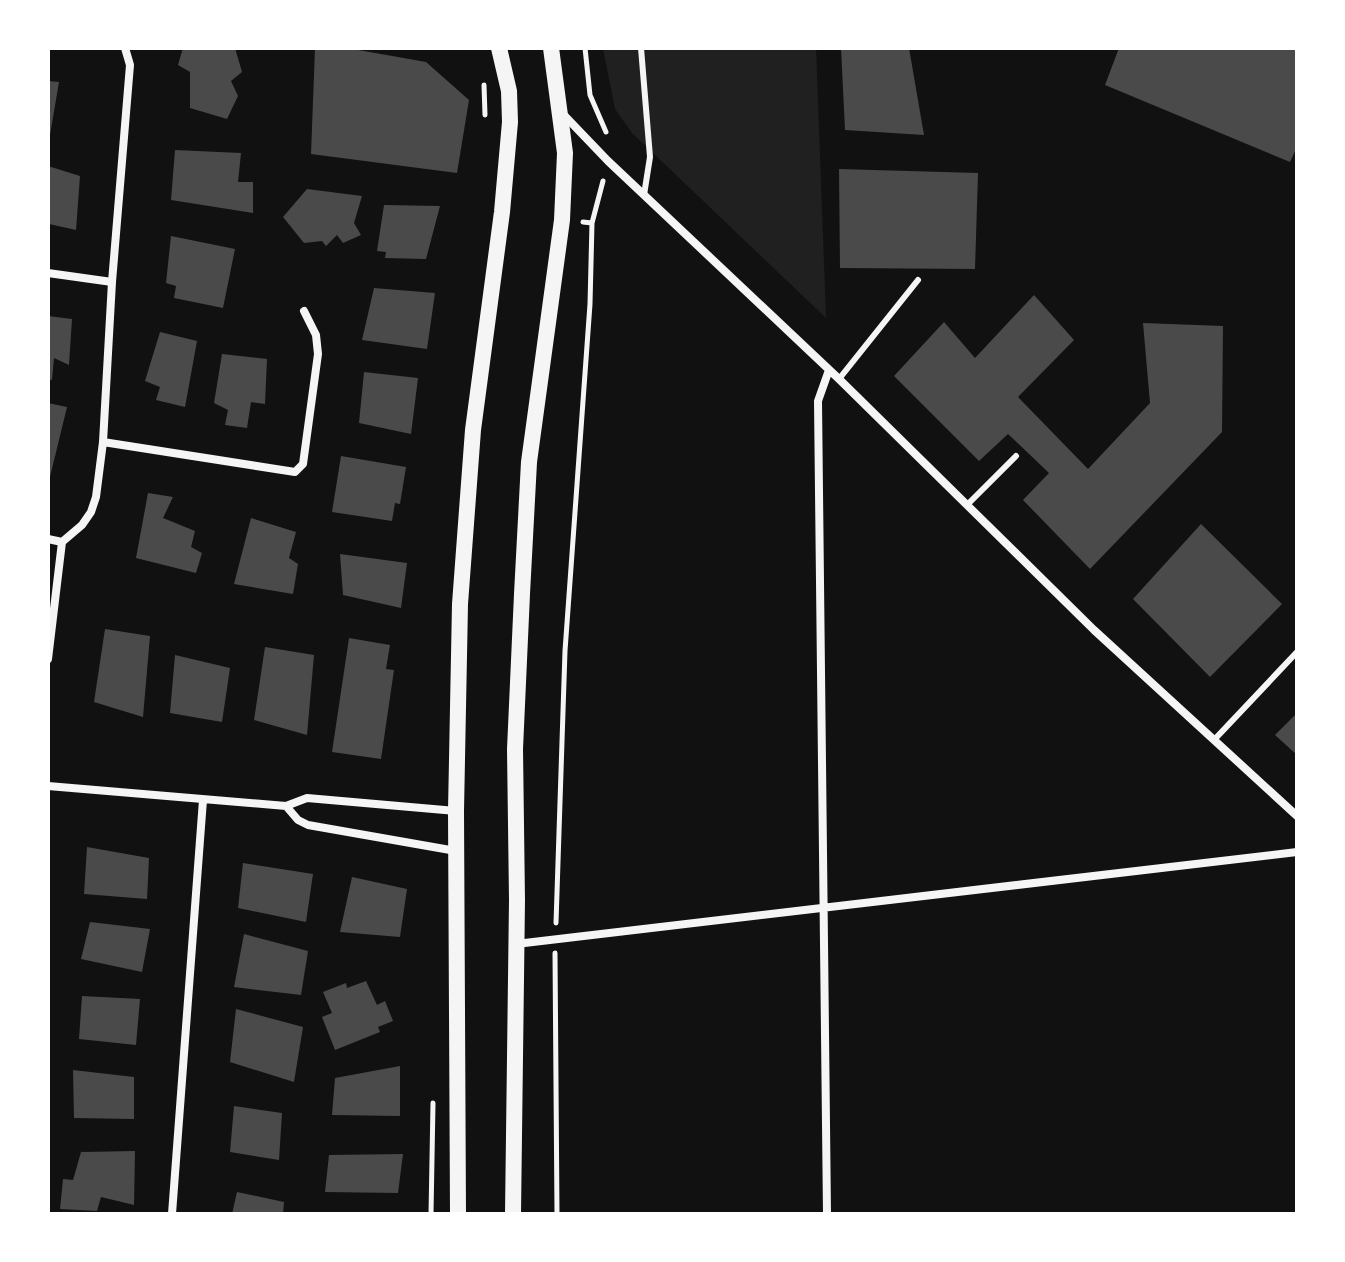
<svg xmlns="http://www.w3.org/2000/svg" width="1345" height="1262" font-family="Raleway,sans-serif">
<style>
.green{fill:#202020}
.building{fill:#4a4a4a}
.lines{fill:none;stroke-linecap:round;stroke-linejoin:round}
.path{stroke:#f5f5f5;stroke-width:5}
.service{stroke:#f5f5f5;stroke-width:6}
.minor{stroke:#f5f5f5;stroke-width:8}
.secondary{stroke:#f5f5f5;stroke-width:16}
</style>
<rect width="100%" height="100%" fill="#111"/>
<path class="green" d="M603 48H816L826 318 632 133 615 109Z"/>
<path class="building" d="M183 48H235L242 72 231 81 238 96 227 119 190 108V72L178 65Z
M315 48H347L426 62 469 100 457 173 311 154Z
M841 48H909L924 135 845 130Z
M1119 48H1297V147L1290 162 1105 85Z
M48 81 59 82 50 135H48Z
M175 150 241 153 238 182H253V213L171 200Z
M48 166 80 176 76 230 49 224Z
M839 169 978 173 975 269 840 268Z
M307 189 362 196 354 223 361 235 343 243 337 235 326 246 322 241 304 243 283 217Z
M384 205 440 206 426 259 385 258 386 252 377 251Z
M171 236 235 249 223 308 174 298 176 286 166 283Z
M374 288 435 293 427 349 362 340Z
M1034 295 1074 340 1018 397 1088 469 1150 403 1143 323 1223 326 1222 432 1090 569 1023 500 1049 473 1008 434 979 461 894 376 944 322 975 358Z
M48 316 72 319 69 365 54 358 52 380 48 379Z
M160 332 197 341 185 407 156 400 160 387 145 381Z
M222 354 267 359 265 404 251 402 247 428 225 425 228 410 214 403Z
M364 372 418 378 411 434 359 423Z
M48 403 67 407 49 481H48Z
M341 456 406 467 400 504 395 503 392 521 332 512Z
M148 493 173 497 163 518 195 531 191 547 202 553 196 573 136 558Z
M251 518 296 532 289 558 298 564 293 594 234 584Z
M1201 524 1282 604 1210 677 1133 599Z
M340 554 407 563 401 608 343 595Z
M105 629 150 636 143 717 94 702Z
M349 638 390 645 386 669 394 670 381 759 332 752Z
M265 647 314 655 307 735 254 720Z
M175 655 230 668 222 722 170 713Z
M1297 713V755L1275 735Z
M87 847 149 858 147 899 84 894Z
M243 863 313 874 306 922 238 908Z
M352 877 407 889 400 937 340 932Z
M90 922 150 929 142 972 81 959Z
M244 934 308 951 301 995 234 987Z
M366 981 377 1005 385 1001 393 1021 378 1027 380 1032 335 1050 322 1017 332 1013 323 992 346 983 347 988Z
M82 996 140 999 136 1045 79 1039Z
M236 1009 303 1027 294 1082 230 1062Z
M400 1066V1116L332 1115 335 1078Z
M73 1070 134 1077V1119L74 1118Z
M234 1106 282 1113 279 1160 230 1152Z
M135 1151 134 1205 101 1197 97 1211 60 1209 63 1179 73 1180 81 1152Z
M403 1154 398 1193 325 1192 329 1155Z
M237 1192 284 1202 283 1214H232Z"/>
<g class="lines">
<path class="path" d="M585 48 590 95 606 132
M484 85 485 115
M592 223 603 181
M556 923 565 651 590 304 592 223 583 222
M555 953 557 1214
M431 1214 433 1103"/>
<path class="service" d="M641 48 650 157 644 195
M839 379 918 280
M967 505 1016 456
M1214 740 1297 652"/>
<path class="minor" d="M561 112 608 161 839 379 1094 630 1297 816
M48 273 112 282
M103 442 295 472 303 464 318 354 316 335 304 311
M48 539 62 542
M48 659 62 542 82 525 91 512 96 497 103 442 112 282 130 65 125 48
M48 786 286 806 307 798 456 811
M286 806 298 820 308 825 456 851
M516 944 1297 852
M172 1214 203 800
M827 1214 818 401 829 370"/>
<path class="secondary" d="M458 1214 456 811 460 604 473 430 502 212 510 122 509 91 499 48
M513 1214 517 900 515 749 522 594 529 462 562 220 565 153 551 48"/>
</g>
<rect width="1345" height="1262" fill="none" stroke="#ffffff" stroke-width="100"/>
</svg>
